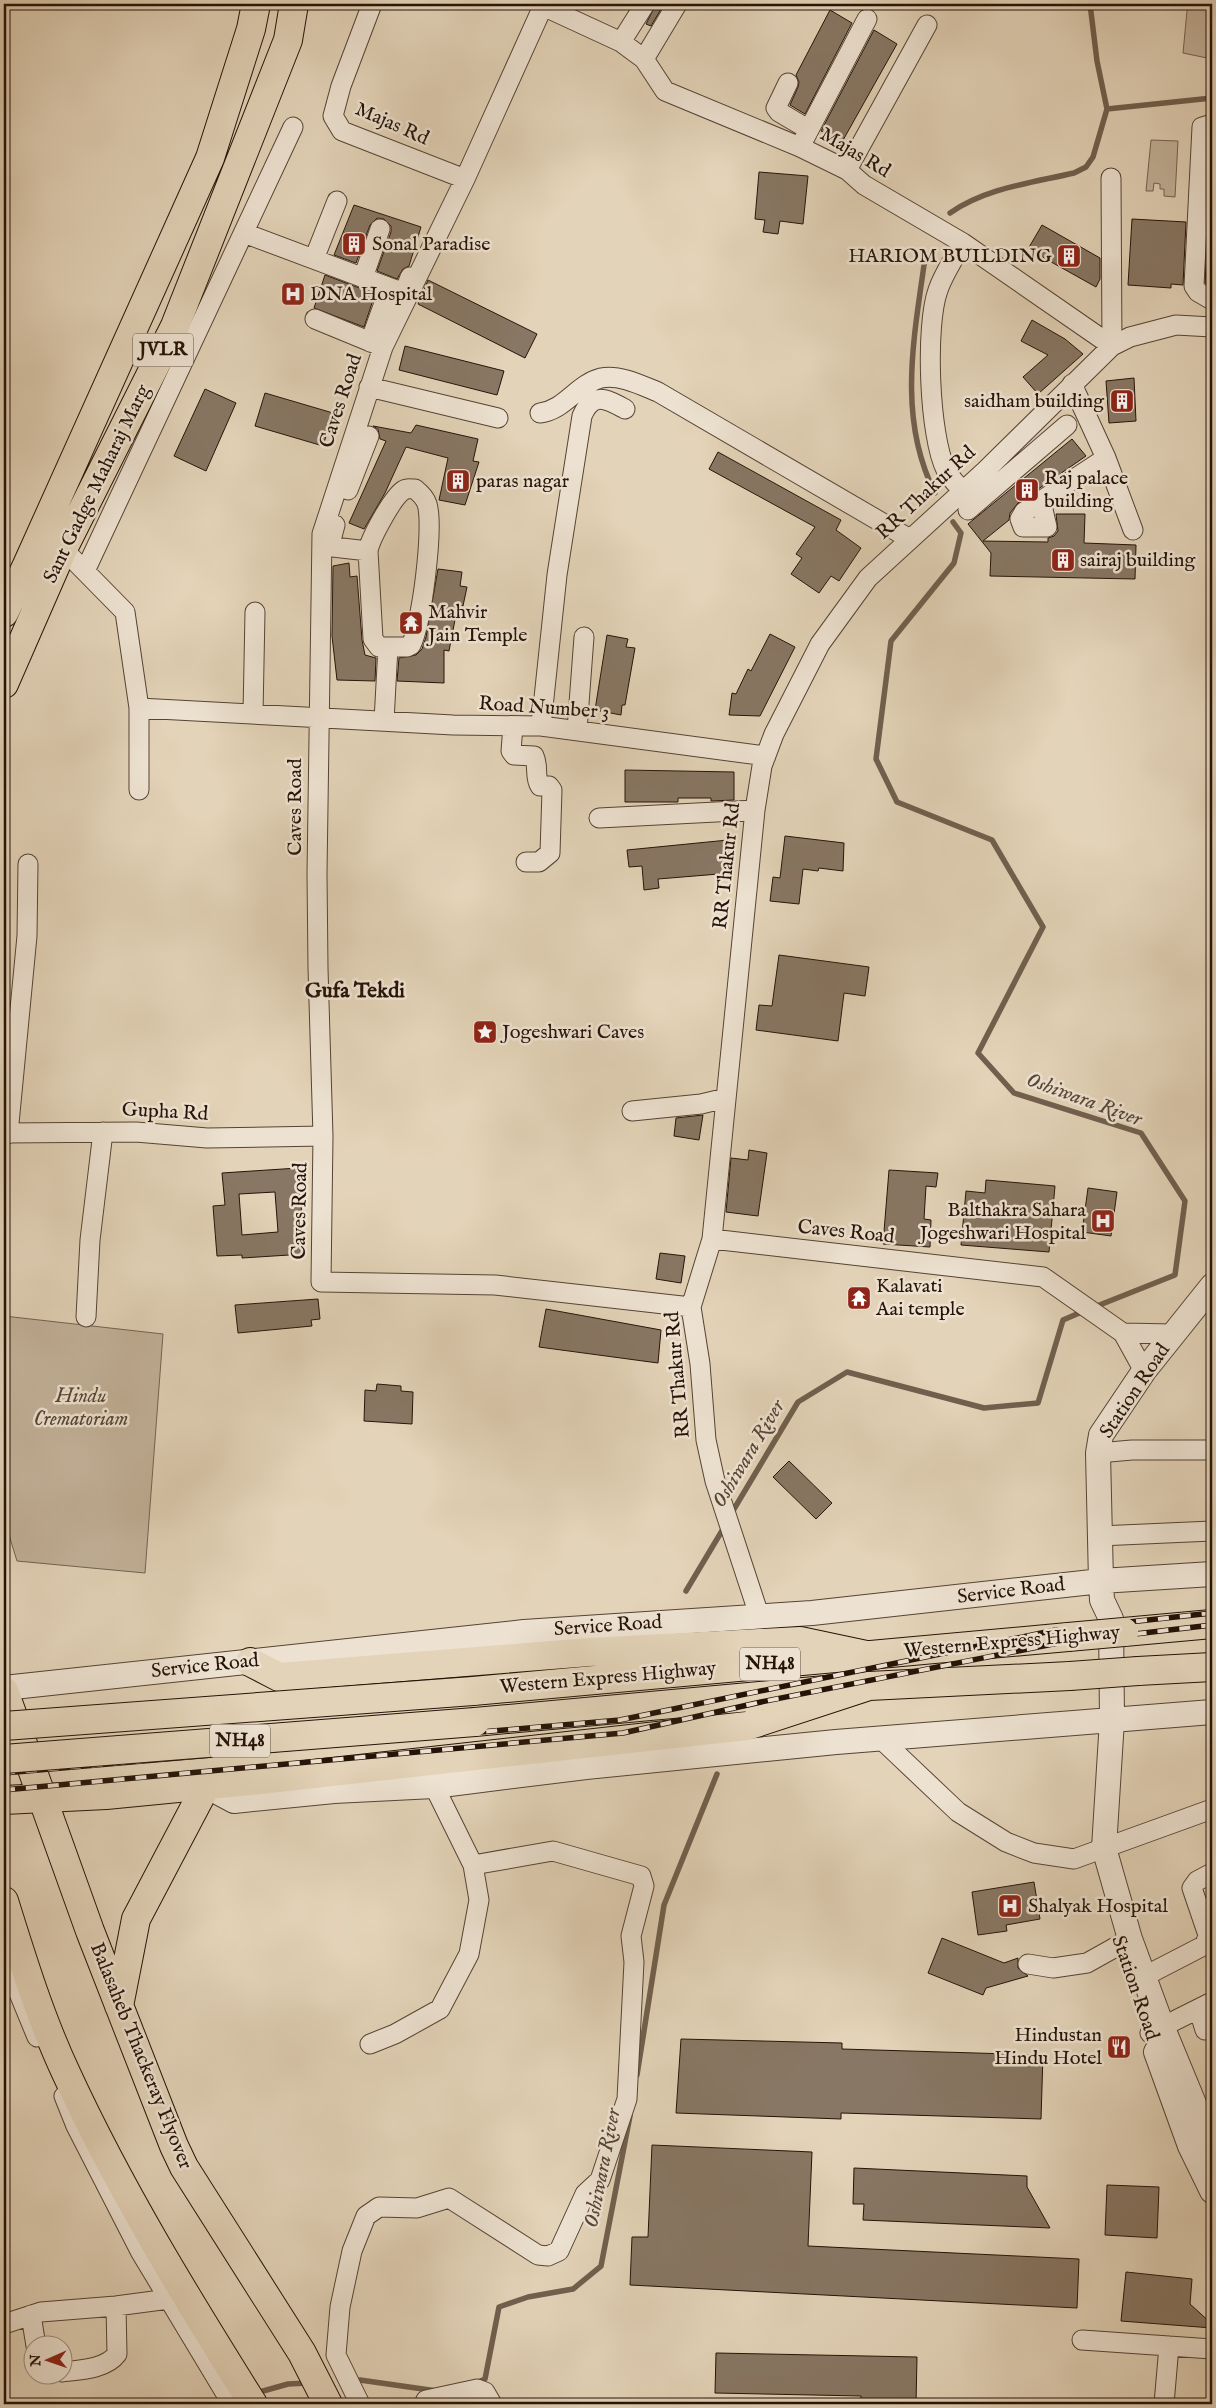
<svg xmlns="http://www.w3.org/2000/svg" width="1216" height="2408" font-family="'IM FELL English',serif">
<style>
.green{fill:#c3b29a;stroke:#746251}
.lines{fill:none;stroke-linecap:round;stroke-linejoin:round}
.stream{stroke:#715f4e;stroke-width:5.5}
.building{fill:#887764;stroke:#261308;fill-rule:evenodd}
.minor-casing{stroke:#554334;stroke-width:21}
.tertiary-casing{stroke:#554334;stroke-width:26}
.primary-casing{stroke:#261308;stroke-width:30}
.trunk-casing{stroke:#261308;stroke-width:30}
.minor{stroke:#ede2d1;stroke-width:19}
.tertiary{stroke:#ede2d1;stroke-width:24}
.primary{stroke:#e3d3b8;stroke-width:28}
.trunk{stroke:#e3d3b8;stroke-width:28}
.rail-casing{stroke:#261308;stroke-width:5.5}
.rail{stroke:#ede2d1;stroke-width:4;stroke-dasharray:11;stroke-linecap:butt}
.trunk-bridge-casing{stroke:#261308;stroke-width:30;stroke-linecap:butt}
.trunk-bridge{stroke:#e3d3b8;stroke-width:28}
.labels{text-anchor:middle;dominant-baseline:central;stroke-width:5;stroke-linejoin:round;paint-order:stroke}
.shield{fill:#ede2d1;stroke:#625144;stroke-width:1}
.shield-label{font-size:19px;font-weight:bold;fill:#261308}
.street-label{font-size:20px;fill:#261308;stroke:#ede2d1}
.poi-label{font-size:20px;fill:#261308;stroke:#ede2d1;text-anchor:start}
.park-label{font-size:20px;font-style:italic;fill:#554334;stroke:#ede2d1}
.neighbourhood-label{font-size:21px;font-weight:bold;fill:#261308;stroke:#ede2d1}
.water-label{font-size:21px;font-style:italic;fill:#584636;stroke:#ede2d1}
</style>
<rect width="100%" height="100%" fill="#e3d3b8"/>
<filter id="stains"><feTurbulence type="fractalNoise" baseFrequency=".004" numOctaves="4"/><feColorMatrix values="0 0 0 0 .2 0 0 0 0 .09 0 0 0 0 .02 0 0 0 .5 -.17"/></filter>
<radialGradient id="worn" r=".72"><stop offset=".6" stop-color="#630" stop-opacity="0"/><stop offset="1" stop-color="#630" stop-opacity=".3"/></radialGradient>
<path class="green" d="M1190 4H1212V59L1183 53 1187 11Z
M1151 140 1178 141 1175 197 1164 196V189H1160V184L1154 183 1153 191H1146Z
M4 1316 163 1334 145 1573 17 1561 4 1519Z"/>
<g class="lines">
<path class="stream" d="M1107 109 1212 98
M950 213C986 188 1031 183 1074 173L1086 167 1093 157 1107 109 1097 61 1090 4
M925 258C914 338 897 418 935 493
M953 522 961 533 954 563 891 641 876 759 897 802 992 840 1043 927 978 1053 1014 1093 1141 1133 1185 1201 1175 1275 1092 1308
M731 1514 798 1402 847 1372 984 1408 1038 1403 1063 1320 1084 1311
M686 1591 726 1524
M637 2075 664 1905 717 1774
M360 2380 437 2391
M476 2383 485 2379 499 2307 528 2297 573 2289 601 2266 630 2116
M256 2393 288 2384 308 2383"/>
</g>
<path class="building" d="M656 4H664L651 26 646 24Z
M830 10 852 23 805 114 790 105 798 87 799 82 796 75Z
M874 30 897 44 842 142 821 131Z
M759 172 808 176 803 224 780 221 778 234 763 232 765 220 755 219Z
M354 205 421 227 409 266 403 269 397 279 377 271 391 232V226L384 219 377 218 370 225 356 263 334 255Z
M1132 219 1186 222 1183 285 1171 284V288L1128 285Z
M1208 224H1212V287L1205 283Z
M1042 225 1100 258V279L1096 287 1028 249Z
M325 275 375 294 364 327 314 308Z
M428 280 537 334 525 358 418 304Z
M1032 320 1065 339 1083 354 1038 394 1023 377 1048 355 1021 341Z
M405 346 504 371 497 395 399 370Z
M1134 378 1136 421 1109 423 1106 381Z
M205 389 236 403 206 471 174 456Z
M265 393 333 413 323 446 255 426Z
M416 425 478 439 473 461 479 462 465 505 439 500 448 458 406 447 385 493 364 529 349 523 386 441 380 439 378 429 373 426 411 433Z
M1072 439 1086 456 1018 503 1010 513 1009 520 983 541 1048 542V538L1054 536 1058 531 1056 514H1085L1084 543 1136 545 1135 579 990 576 991 553 968 524Z
M718 452 841 520 836 530 861 548 839 581 831 576 819 593 791 574 802 558 796 554 815 527 709 469Z
M349 563 350 577 357 576 362 640 365 655 376 658 375 681 337 680 332 636 333 566Z
M438 569 462 572 460 586 467 587 463 606 458 604 449 651 444 650V683L397 681 399 658 416 655 422 649 426 637Z
M770 634 795 647 760 716 729 715 732 693 736 694 748 669 751 671Z
M607 635 628 639 626 647 635 648 625 705H622L621 715 595 710Z
M625 770 734 772V800L711 801V798H678V802H625Z
M785 836 844 843 843 871 819 868 818 871 803 869 799 904 770 901 773 877 780 878Z
M728 840 731 873 658 879 659 888 644 890 642 866 629 867 627 850Z
M779 955 869 967 865 996 844 993 838 1041 756 1030 759 1005 772 1006Z
M703 1115 699 1140 674 1136 676 1118Z
M749 1150 767 1153 758 1216 726 1212 731 1158 748 1160Z
M298 1168 305 1254 242 1258V1255L217 1256 213 1206 225 1205 222 1173ZM275 1192 278 1232 242 1235 239 1194Z
M889 1170 938 1173 936 1187 926 1186 924 1219 931 1220 930 1247 883 1244Z
M986 1180 1055 1186 1049 1252 961 1245 966 1191 985 1193Z
M1088 1188 1117 1192 1111 1236 1082 1232Z
M660 1253 685 1256 681 1283 656 1279Z
M318 1299 320 1319 311 1320 312 1326 238 1333 235 1305Z
M546 1309 661 1330 658 1363 539 1347Z
M377 1384 401 1386V1391L413 1392 412 1424 364 1421 365 1390 376 1391Z
M789 1461 832 1503 816 1519 773 1477Z
M1034 1882 1040 1919 1006 1925 1007 1931 978 1935 972 1892Z
M942 1938 1004 1963 1018 1958V1968L1028 1976 986 1988 983 1995 928 1973Z
M681 2039 842 2043V2049L1043 2055 1041 2119 841 2113V2119L676 2113Z
M652 2145 812 2152 808 2246 1079 2259 1077 2308 630 2285 632 2237H648Z
M854 2168 1027 2176V2187L1050 2228 863 2220 864 2204H853Z
M1107 2185 1159 2187 1157 2238 1105 2235Z
M1126 2272 1192 2279 1190 2304 1212 2324V2328L1121 2321Z
M716 2353 917 2357 916 2404H861V2396L715 2393Z"/>
<g class="lines">
<defs>
<path id="minor" d="M372 4 341 86 333 116 342 131 465 179
M544 4 465 179 383 347 322 534 317 874 318 968 323 1136 321 1282 495 1285 691 1307
M543 6 621 42 644 59 665 91 800 147 847 170 864 185 963 243 1112 346
M621 42 645 4
M644 59 677 4
M788 83 776 108 779 112 801 125
M1212 124 1202 127 1194 286 1198 292 1212 300
M800 147 867 19
M847 170 927 25
M1111 178 1112 346
M244 233 404 293 410 277
M314 259 337 201
M363 278 380 229
M315 319 383 347
M370 342 387 295
M1072 384 1106 458 1133 530
M369 387 498 418
M540 413C565 410 577 384 601 378 619 374 641 385 658 392L910 539
M348 490 369 436
M962 491C957 484 950 478 946 470 929 436 925 326 938 290 944 273 954 258 963 243
M1041 501 1047 527H1023L1020 519 1024 512 1106 458
M968 510 1067 425
M335 525 331 540 333 547 368 551
M63 549 125 612 139 708 453 725 541 726 766 756
M85 571 293 127
M139 708V790
M253 714 255 612
M384 721 388 647H379L373 639 368 551C370 539 393 496 404 490 407 488 411 489 415 489 420 493 425 498 427 504 434 526 422 623 411 645L407 647H388
M513 726 511 751 514 755 534 756C539 766 534 777 540 786H549L552 790 550 853 539 862H526
M541 726 557 575 582 416C593 391 606 399 625 409
M577 730 584 637
M599 818 755 810
M632 1111 701 1104 726 1098
M4 1133 136 1132 207 1138 323 1136
M8 1134 27 936 28 864
M712 1239 1043 1277 1123 1333 1144 1371
M86 1317 90 1240 103 1132
M1123 1333 1173 1334
M1098 1453 1132 1450H1212
M1099 1536 1212 1531
M759 1615 715 1481 706 1440 700 1364 691 1307 712 1239 755 810 762 766 774 734 820 644 868 578 985 471 1112 346 1130 337 1176 325 1212 327
M881 1739 958 1812 1006 1842 1034 1853 1074 1859 1212 1809
M4 1957 37 2037
M1028 1964 1053 1968 1087 1963 1130 1939
M1145 1976 1205 1945 1208 1935 1192 1888 1197 1881 1212 1873
M1202 2007 1201 2017 1205 2030
M1150 2033 1212 2002
M370 2044 395 2034 440 2009 469 1954 479 1900 473 1865 434 1786
M64 2096 76 2126 140 2251 232 2404
M31 2315 36 2346
M4 2324 41 2312 116 2306 169 2299
M1082 2340 1212 2349
M62 2372C80 2370 106 2369 117 2354L116 2306
M360 2404 336 2355 340 2307 352 2251 366 2216 379 2207 417 2208 449 2198 538 2255 548 2256 559 2251 585 2194 600 2180 627 2099 634 1962 631 1936 644 1886 641 1876 553 1851 473 1865
M424 2404 426 2400 477 2389 485 2392 492 2404
M1164 2404 1169 2346"/>
<path id="tertiary" d="M1212 1286 1144 1371 1101 1435 1098 1453 1101 1581 1102 1600 1111 1619 1112 1720 1104 1848 1130 1939 1162 2026 1212 2147
M4 1688 524 1632 812 1613 1101 1581 1212 1574
M206 1786 234 1801 334 1791 434 1786 586 1767 836 1742 1212 1712
M1156 2052 1190 2146 1212 2191"/>
<path id="primary" d="M4 613 27 565 210 158 251 29 256 4
M4 684 63 549 175 326 288 40 294 4
M4 1691 90 1931 174 2146 184 2167 302 2353 328 2404
M4 1901C22 1959 41 2020 67 2075 120 2190 186 2297 253 2404
M119 2006 136 1919 206 1786"/>
<path id="trunk" d="M1124 1632 1212 1624
M250 1662 279 1677 589 1652 800 1641 866 1655
M1138 1671 1212 1667
M473 1691 1068 1637
M475 1722 869 1686 1070 1676
M4 1800 106 1795 260 1780 747 1726 869 1686"/>
</defs>
<use href="#minor" class="minor-casing"/>
<use href="#tertiary" class="tertiary-casing"/>
<use href="#primary" class="primary-casing"/>
<use href="#trunk" class="trunk-casing"/>
<use href="#minor" class="minor"/>
<use href="#tertiary" class="tertiary"/>
<use href="#primary" class="primary"/>
<use href="#trunk" class="trunk"/>
<defs>
<path id="rail" d="M4 1773 620 1720 1056 1630 1212 1613
M4 1790 623 1733 761 1702 1058 1643 1212 1625"/>
</defs>
<use href="#rail" class="rail-casing"/>
<use href="#rail" class="rail"/>
<defs>
<path id="trunk-bridge" d="M1068 1637 1124 1632
M1070 1676 1138 1671
M4 1726 473 1691
M4 1759 475 1722"/>
</defs>
<use href="#trunk-bridge" class="trunk-bridge-casing"/>
<use href="#trunk-bridge" class="trunk-bridge"/>
</g>
<defs>
<symbol id="building-square" viewBox="-11 -11 22 22"><rect x="-9" y="-9" width="18" height="18" rx="4" fill="#8f2418" stroke="#ede2d1"/><path d="M-4-6H4V6H1V3H-1V6H-4ZM-2.5-4.3h1.7v1.8h-1.7ZM.8-4.3h1.7v1.8H.8ZM-2.5-1h1.7V.8h-1.7ZM.8-1h1.7V.8H.8Z" fill="#fff"/></symbol>
<symbol id="hospital-square" viewBox="-11 -11 22 22"><rect x="-9" y="-9" width="18" height="18" rx="4" fill="#8f2418" stroke="#ede2d1"/><path d="M-5-5h3v3.5h4V-5h3V5h-3V1.5h-4V5h-3Z" fill="#fff"/></symbol>
<symbol id="temple-square" viewBox="-11 -11 22 22"><rect x="-9" y="-9" width="18" height="18" rx="4" fill="#8f2418" stroke="#ede2d1"/><path d="M0-6L5-2H3V0L6.5 2.5H4V6H1.5V3h-3V6H-4V2.5H-6.5L-3 0V-2H-5Z" fill="#fff"/></symbol>
<symbol id="sight-square" viewBox="-11 -11 22 22"><rect x="-9" y="-9" width="18" height="18" rx="4" fill="#8f2418" stroke="#ede2d1"/><path d="M0-6L1.8-2.2L6-1.7L2.9 1.2L3.7 5.4L0 3.3L-3.7 5.4L-2.9 1.2L-6-1.7L-1.8-2.2Z" fill="#fff"/></symbol>
<symbol id="restaurant-square" viewBox="-11 -11 22 22"><rect x="-9" y="-9" width="18" height="18" rx="4" fill="#8f2418" stroke="#ede2d1"/><path d="M-5-6h1v4h1v-4h1v4h1v-4h1v5L-1.5 .5V6h-2V.5L-5-1ZM5-6V6H3V1.5H1.5Q1.5-4 5-6Z" fill="#fff"/></symbol>
</defs>
<g fill-rule="evenodd">
<use href="#building-square" x="340" y="230" width="28" height="28"/>
<use href="#building-square" x="1055" y="242" width="28" height="28"/>
<use href="#hospital-square" x="279" y="280" width="28" height="28"/>
<use href="#building-square" x="1108" y="387" width="28" height="28"/>
<use href="#building-square" x="444" y="467" width="28" height="28"/>
<use href="#building-square" x="1013" y="476" width="28" height="28"/>
<use href="#building-square" x="1049" y="546" width="28" height="28"/>
<use href="#temple-square" x="397" y="609" width="28" height="28"/>
<use href="#sight-square" x="471" y="1018" width="28" height="28"/>
<use href="#hospital-square" x="1089" y="1207" width="28" height="28"/>
<use href="#temple-square" x="845" y="1284" width="28" height="28"/>
<use href="#hospital-square" x="996" y="1892" width="28" height="28"/>
<use href="#restaurant-square" x="1105" y="2033" width="28" height="28"/>
</g>
<g class="labels">
<g class="shield">
<rect x="133" y="333.5" width="60" height="33" rx="4"/>
<rect x="740" y="1647.5" width="60" height="33" rx="4"/>
<rect x="210" y="1724.5" width="60" height="33" rx="4"/>
</g>
<g class="shield-label">
<text x="163" y="350">JVLR</text>
<text x="770" y="1664">NH48</text>
<text x="240" y="1741">NH48</text>
</g>
<g class="street-label">
<text transform="translate(392 124) rotate(24)">Majas Rd</text>
<text transform="translate(855 153) rotate(31)">Majas Rd</text>
<text transform="translate(341 401) rotate(-72)">Caves Road</text>
<text transform="translate(97 484) rotate(-64)">Sant Gadge Maharaj Marg</text>
<text transform="translate(926 493) rotate(-43)">RR Thakur Rd</text>
<text transform="translate(544 708) rotate(4)">Road Number 3</text>
<text transform="translate(295 807) rotate(-90)">Caves Road</text>
<text transform="translate(727 866) rotate(-84)">RR Thakur Rd</text>
<text transform="translate(165 1112) rotate(3)">Gupha Rd</text>
<text transform="translate(300 1211) rotate(-89)">Caves Road</text>
<text transform="translate(846 1232) rotate(6)">Caves Road</text>
<text transform="translate(678 1375) rotate(-95)">RR Thakur Rd</text>
<text transform="translate(1135 1391) rotate(-56)">Station Road</text>
<text transform="translate(1011 1591) rotate(-7)">Service Road</text>
<text transform="translate(608 1626) rotate(-4)">Service Road</text>
<text transform="translate(1012 1642) rotate(-5)">Western Express Highway</text>
<text transform="translate(205 1666) rotate(-6)">Service Road</text>
<text transform="translate(608 1678) rotate(-5)">Western Express Highway</text>
<text transform="translate(1135 1988) rotate(71)">Station Road</text>
<text transform="translate(141 2056) rotate(68)">Balasaheb Thackeray Flyover</text>
</g>
<g class="poi-label">
<text x="372" y="244">Sonal Paradise</text>
<text x="1052" y="256" text-anchor="end">HARIOM BUILDING</text>
<text x="310" y="294">DNA Hospital</text>
<text x="1104" y="401" text-anchor="end">saidham building</text>
<text x="1044" y="478">Raj palace<tspan x="1044" dy="23">building</tspan></text>
<text x="476" y="481">paras nagar</text>
<text x="1080" y="560">sairaj building</text>
<text x="428" y="612">Mahvir<tspan x="428" dy="23">Jain Temple</tspan></text>
<text x="502" y="1032">Jogeshwari Caves</text>
<text x="1086" y="1210" text-anchor="end">Balthakra Sahara<tspan x="1086" dy="23">Jogeshwari Hospital</tspan></text>
<text x="876" y="1286">Kalavati<tspan x="876" dy="23">Aai temple</tspan></text>
<text x="1028" y="1906">Shalyak Hospital</text>
<text x="1102" y="2035" text-anchor="end">Hindustan<tspan x="1102" dy="23">Hindu Hotel</tspan></text>
</g>
<g class="park-label">
<text x="81" y="1396">Hindu<tspan x="81" dy="23">Crematoriam</tspan></text>
</g>
<g class="neighbourhood-label">
<text x="355" y="991">Gufa Tekdi</text>
</g>
<g class="water-label">
<text transform="translate(1084 1100) rotate(20)">Oshiwara River</text>
<text transform="translate(749 1454) rotate(-59)">Oshiwara River</text>
<text transform="translate(603 2168) rotate(-79)">Oshiwara River</text>
</g>
</g>
<rect width="1216" height="2408" fill="none" stroke="#e3d3b8" stroke-width="20"/>
<rect x="5" y="5" width="1206" height="2398" fill="none" stroke="#261308" stroke-width="2.5"/>
<rect x="10" y="10" width="1196" height="2388" fill="none" stroke="#261308"/>
<g transform="translate(48 2360) rotate(268)"><circle r="24" fill="#ede2d1" stroke="#9d8f81"/>
<path d="M0-4L9 19L0 12L-9 19Z" fill="#8f2418"/>
<text y="-8" font-size="14" font-weight="bold" text-anchor="middle" fill="#261308">N</text>
</g>
<rect width="100%" height="100%" filter="url(#stains)"/>
<rect width="100%" height="100%" fill="url(#worn)"/>
</svg>
